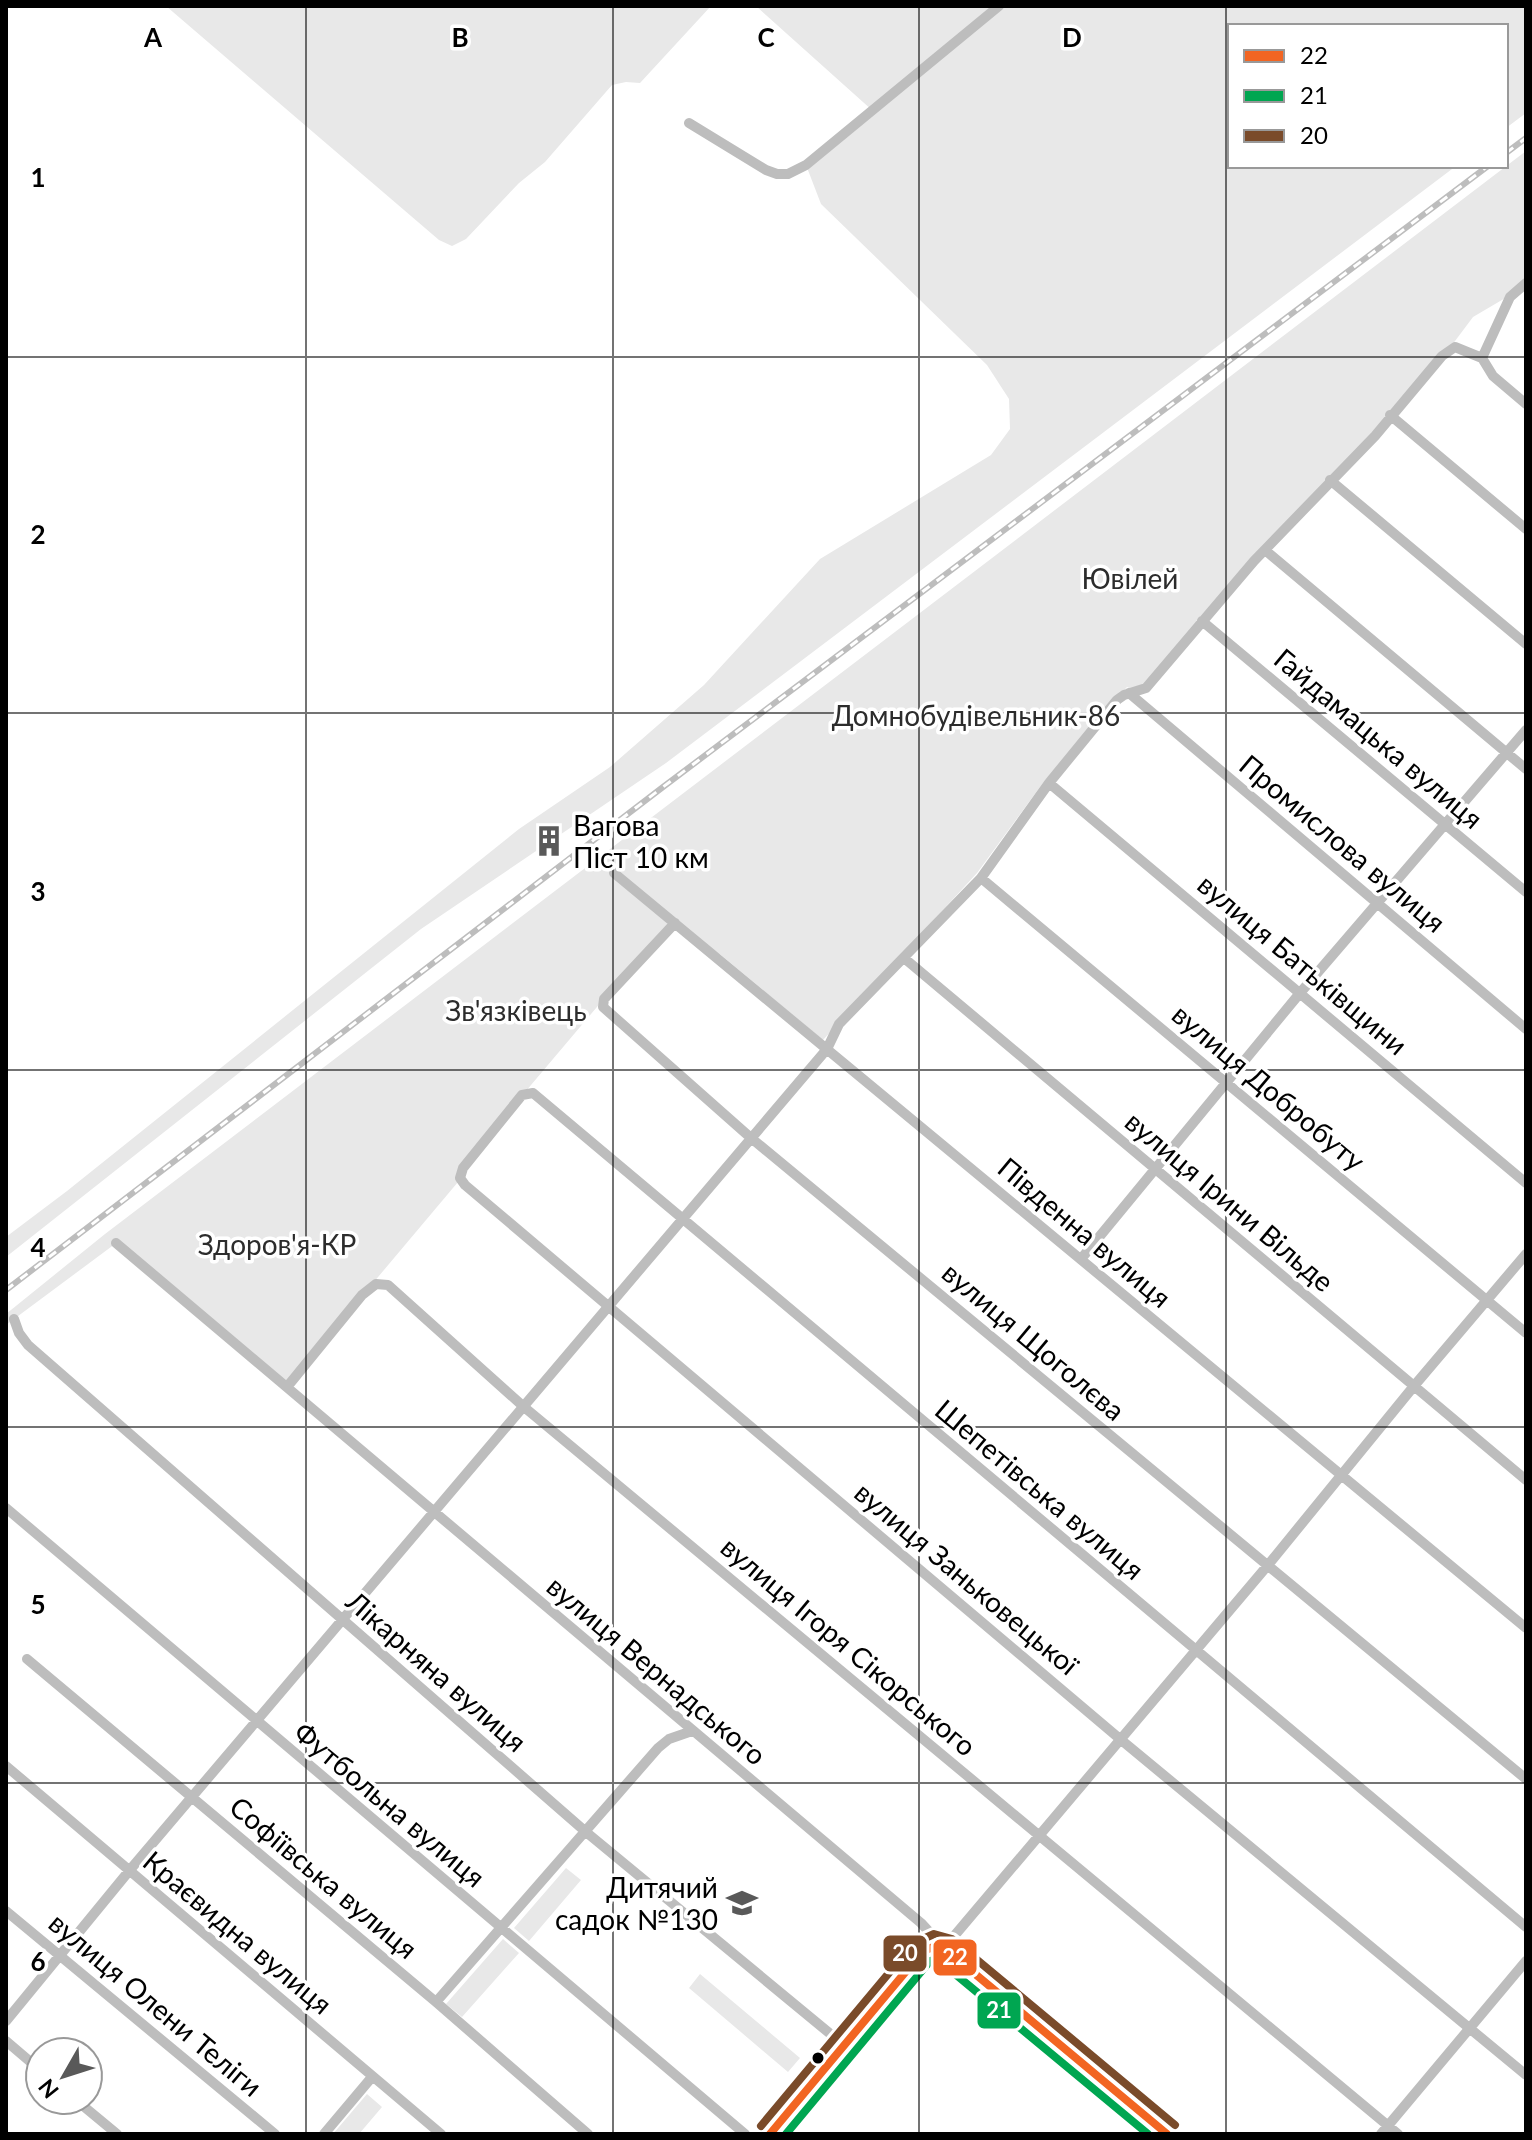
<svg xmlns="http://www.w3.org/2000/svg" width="1532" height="2140" font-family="Lato,sans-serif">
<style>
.green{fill:#e8e8e8}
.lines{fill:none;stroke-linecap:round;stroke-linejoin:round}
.minor{stroke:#bdbdbd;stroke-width:10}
.rail-casing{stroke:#bdbdbd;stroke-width:6}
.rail{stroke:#fff;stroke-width:3;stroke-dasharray:9;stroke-linecap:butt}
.bus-1-casing{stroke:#fff;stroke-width:14}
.bus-2-casing{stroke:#fff;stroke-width:14}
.bus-3-casing{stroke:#fff;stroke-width:14}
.bus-1{stroke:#f26522;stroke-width:8}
.bus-2{stroke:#00a651;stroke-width:8}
.bus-3{stroke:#7a4b2a;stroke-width:8}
.grid{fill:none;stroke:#000;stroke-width:2;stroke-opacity:0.55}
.bus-dot{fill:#000;stroke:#fff;stroke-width:3}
.labels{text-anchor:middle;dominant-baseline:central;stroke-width:7;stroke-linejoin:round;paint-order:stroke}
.park-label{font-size:28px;fill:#2c2c2c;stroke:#fff}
.street-label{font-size:28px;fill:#000;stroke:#fff}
.poi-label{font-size:28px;fill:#000;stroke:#fff;text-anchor:start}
.grid-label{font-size:26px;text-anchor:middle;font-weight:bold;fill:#000;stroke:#fff;stroke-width:7;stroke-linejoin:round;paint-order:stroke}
.line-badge{stroke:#fff;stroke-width:3}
.badge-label{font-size:22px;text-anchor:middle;font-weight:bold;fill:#fff}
</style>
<rect width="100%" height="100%" fill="#fff"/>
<path class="green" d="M166 6H711L640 83 626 82 612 85 545 162 519 183 466 239 452 246 439 240Z
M756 6H1526V113L1506 128V26H1230V166H1456L666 763 421 929 6 1257V1237L67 1191 519 829 610 767 704 685 820 559 991 455 1010 429 1009 399 987 365 821 204 806 165 873 111Z
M1526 151V281L1507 297 1473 317 1449 349 1144 688 1136 691 1127 687 1045 780 977 873 823 1040 721 955 674 923 602 1001 461 1168 458 1182 288 1384 119 1241 6 1325V1314L105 1234Z
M566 1868 581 1880 529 1941 514 1928Z
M503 1939 519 1953 462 2017 446 2004Z
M700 1974 800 2058 788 2072 689 1988Z
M367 2094 382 2107 359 2134H333Z"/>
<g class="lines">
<path class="minor" d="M689 123 766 170 777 174H788L806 165 999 6
M1482 358 1510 297 1526 283
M1482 358 1493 376 1526 404
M1390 415 1526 529
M1330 480 1526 644
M1265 550 1526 769
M1202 621 1526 892
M1129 693 1526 1029
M1049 783 1526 1183
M614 873 1526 1628
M981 878 1526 1333
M675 923 604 999 603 1007 751 1138 1526 1779
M904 958 1526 1480
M116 1243 921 1923 944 1948 1167 2134
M1081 1259 1300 993 1526 730
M14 1319 19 1333 28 1345 586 1832 845 2046
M287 1387 362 1295 376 1284 388 1285 524 1407 1398 2134
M6 1508 745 2134
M27 1659 436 2002 588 2134
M6 1766 441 2134
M6 1911 275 2134
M1526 1927 533 1093 522 1095 463 1168 460 1178 465 1185 1120 1739 1526 2075
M944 1948 1268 1565 1414 1386 1526 1254
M436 2002 658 1748 669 1739 692 1731
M6 2021 129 1871 827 1049 839 1024 981 878 1049 783 1117 700 1124 695 1146 688 1254 561 1375 436 1442 356 1455 347 1482 358
M6 2041 40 2070
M76 2100 117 2134
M324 2134 372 2077
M770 2134 923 1951 936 1946 944 1948
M1381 2134 1526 1961"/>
<defs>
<path id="rail" d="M1506 153 1526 138
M6 1290 663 787 1488 166"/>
</defs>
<use href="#rail" class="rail-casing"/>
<use href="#rail" class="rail"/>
<defs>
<path id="bus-1" d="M770 2134 923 1951 936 1946 944 1948 1167 2134"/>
<path id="bus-2" d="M786 2134 930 1961 937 1959 1148 2134"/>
<path id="bus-3" d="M761 2126 914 1943 934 1934 952 1939 1175 2125"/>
</defs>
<use href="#bus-1" class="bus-1-casing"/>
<use href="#bus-2" class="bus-2-casing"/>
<use href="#bus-3" class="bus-3-casing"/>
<use href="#bus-1" class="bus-1"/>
<use href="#bus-2" class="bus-2"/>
<use href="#bus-3" class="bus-3"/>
</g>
<path class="grid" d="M306 6V2134M613 6V2134M919 6V2134M1226 6V2134M6 357H1526M6 713H1526M6 1070H1526M6 1427H1526M6 1783H1526"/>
<defs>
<symbol id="building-bare" viewBox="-9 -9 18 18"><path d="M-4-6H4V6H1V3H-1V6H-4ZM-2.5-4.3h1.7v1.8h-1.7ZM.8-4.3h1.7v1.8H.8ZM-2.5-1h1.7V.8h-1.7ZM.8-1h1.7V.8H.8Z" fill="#595959" stroke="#fff" stroke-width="2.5" paint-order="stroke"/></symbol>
<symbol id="school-bare" viewBox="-9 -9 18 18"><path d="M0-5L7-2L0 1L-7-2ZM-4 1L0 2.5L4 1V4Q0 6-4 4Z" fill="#595959" stroke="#fff" stroke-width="2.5" paint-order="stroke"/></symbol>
</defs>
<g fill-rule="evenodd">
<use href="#building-bare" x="527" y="819" width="44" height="44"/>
<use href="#school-bare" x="720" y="1881" width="44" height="44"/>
</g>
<circle class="bus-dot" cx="818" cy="2058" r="7"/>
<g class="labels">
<g class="park-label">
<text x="1130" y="578">Ювілей</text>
<text x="976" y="715">Домнобудівельник-86</text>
<text x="516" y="1010">Зв'язківець</text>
<text x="277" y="1244">Здоров'я-КР</text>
</g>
<g class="street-label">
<text transform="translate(1379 738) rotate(40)">Гайдамацька вулиця</text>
<text transform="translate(1343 843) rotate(40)">Промислова вулиця</text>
<text transform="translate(1303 964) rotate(40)">вулиця Батьківщини</text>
<text transform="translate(1269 1087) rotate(40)">вулиця Добробуту</text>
<text transform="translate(1230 1201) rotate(40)">вулиця Ірини Вільде</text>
<text transform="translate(1085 1232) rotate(40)">Південна вулиця</text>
<text transform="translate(1034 1341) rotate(40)">вулиця Щоголєва</text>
<text transform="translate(1040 1489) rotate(40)">Шепетівська вулиця</text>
<text transform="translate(967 1578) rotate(40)">вулиця Заньковецької</text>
<text transform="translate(849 1646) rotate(40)">вулиця Ігоря Сікорського</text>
<text transform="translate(657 1670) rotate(40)">вулиця Вернадського</text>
<text transform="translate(437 1671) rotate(41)">Лікарняна вулиця</text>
<text transform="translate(390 1804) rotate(40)">Футбольна вулиця</text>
<text transform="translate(324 1877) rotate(40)">Софіївська вулиця</text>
<text transform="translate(238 1932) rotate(40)">Краєвидна вулиця</text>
<text transform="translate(156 2004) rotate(40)">вулиця Олени Теліги</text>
</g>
<g class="poi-label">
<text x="573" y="825">Вагова<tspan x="573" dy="32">Піст 10 км</tspan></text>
<text x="718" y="1887" text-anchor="end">Дитячий<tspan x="718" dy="32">садок №130</tspan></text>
</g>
</g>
<g class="grid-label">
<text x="153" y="47">A</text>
<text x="460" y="47">B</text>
<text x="766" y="47">C</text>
<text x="1072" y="47">D</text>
<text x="38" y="187">1</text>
<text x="38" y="544">2</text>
<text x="38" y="901">3</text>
<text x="38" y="1257">4</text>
<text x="38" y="1614">5</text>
<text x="38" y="1971">6</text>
</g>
<g class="line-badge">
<rect x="882" y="1934" width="46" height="39" rx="8" fill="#7a4b2a"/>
<rect x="932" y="1938" width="46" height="39" rx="8" fill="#f26522"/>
<rect x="976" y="1991" width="46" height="39" rx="8" fill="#00a651"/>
</g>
<g class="badge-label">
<text x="905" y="1961">20</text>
<text x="955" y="1965">22</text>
<text x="999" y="2018">21</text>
</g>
<rect width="1532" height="2140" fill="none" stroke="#000000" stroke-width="16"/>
<rect x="1228" y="24" width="280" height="144" fill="#ffffff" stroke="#999999" stroke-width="2"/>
<rect x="1244" y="50" width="40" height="12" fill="#f26522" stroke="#999999" stroke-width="2"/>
<text x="1300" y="64" font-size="24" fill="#000000">22</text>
<rect x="1244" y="90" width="40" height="12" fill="#00a651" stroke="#999999" stroke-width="2"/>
<text x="1300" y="104" font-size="24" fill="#000000">21</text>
<rect x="1244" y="130" width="40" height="12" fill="#7a4b2a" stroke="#999999" stroke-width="2"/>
<text x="1300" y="144" font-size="24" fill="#000000">20</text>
<g transform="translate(64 2076) rotate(231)"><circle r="38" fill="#ffffff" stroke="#999999" stroke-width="2"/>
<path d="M0-6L14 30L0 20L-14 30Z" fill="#595959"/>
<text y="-12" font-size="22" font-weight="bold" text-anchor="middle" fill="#000000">N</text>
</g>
</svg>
